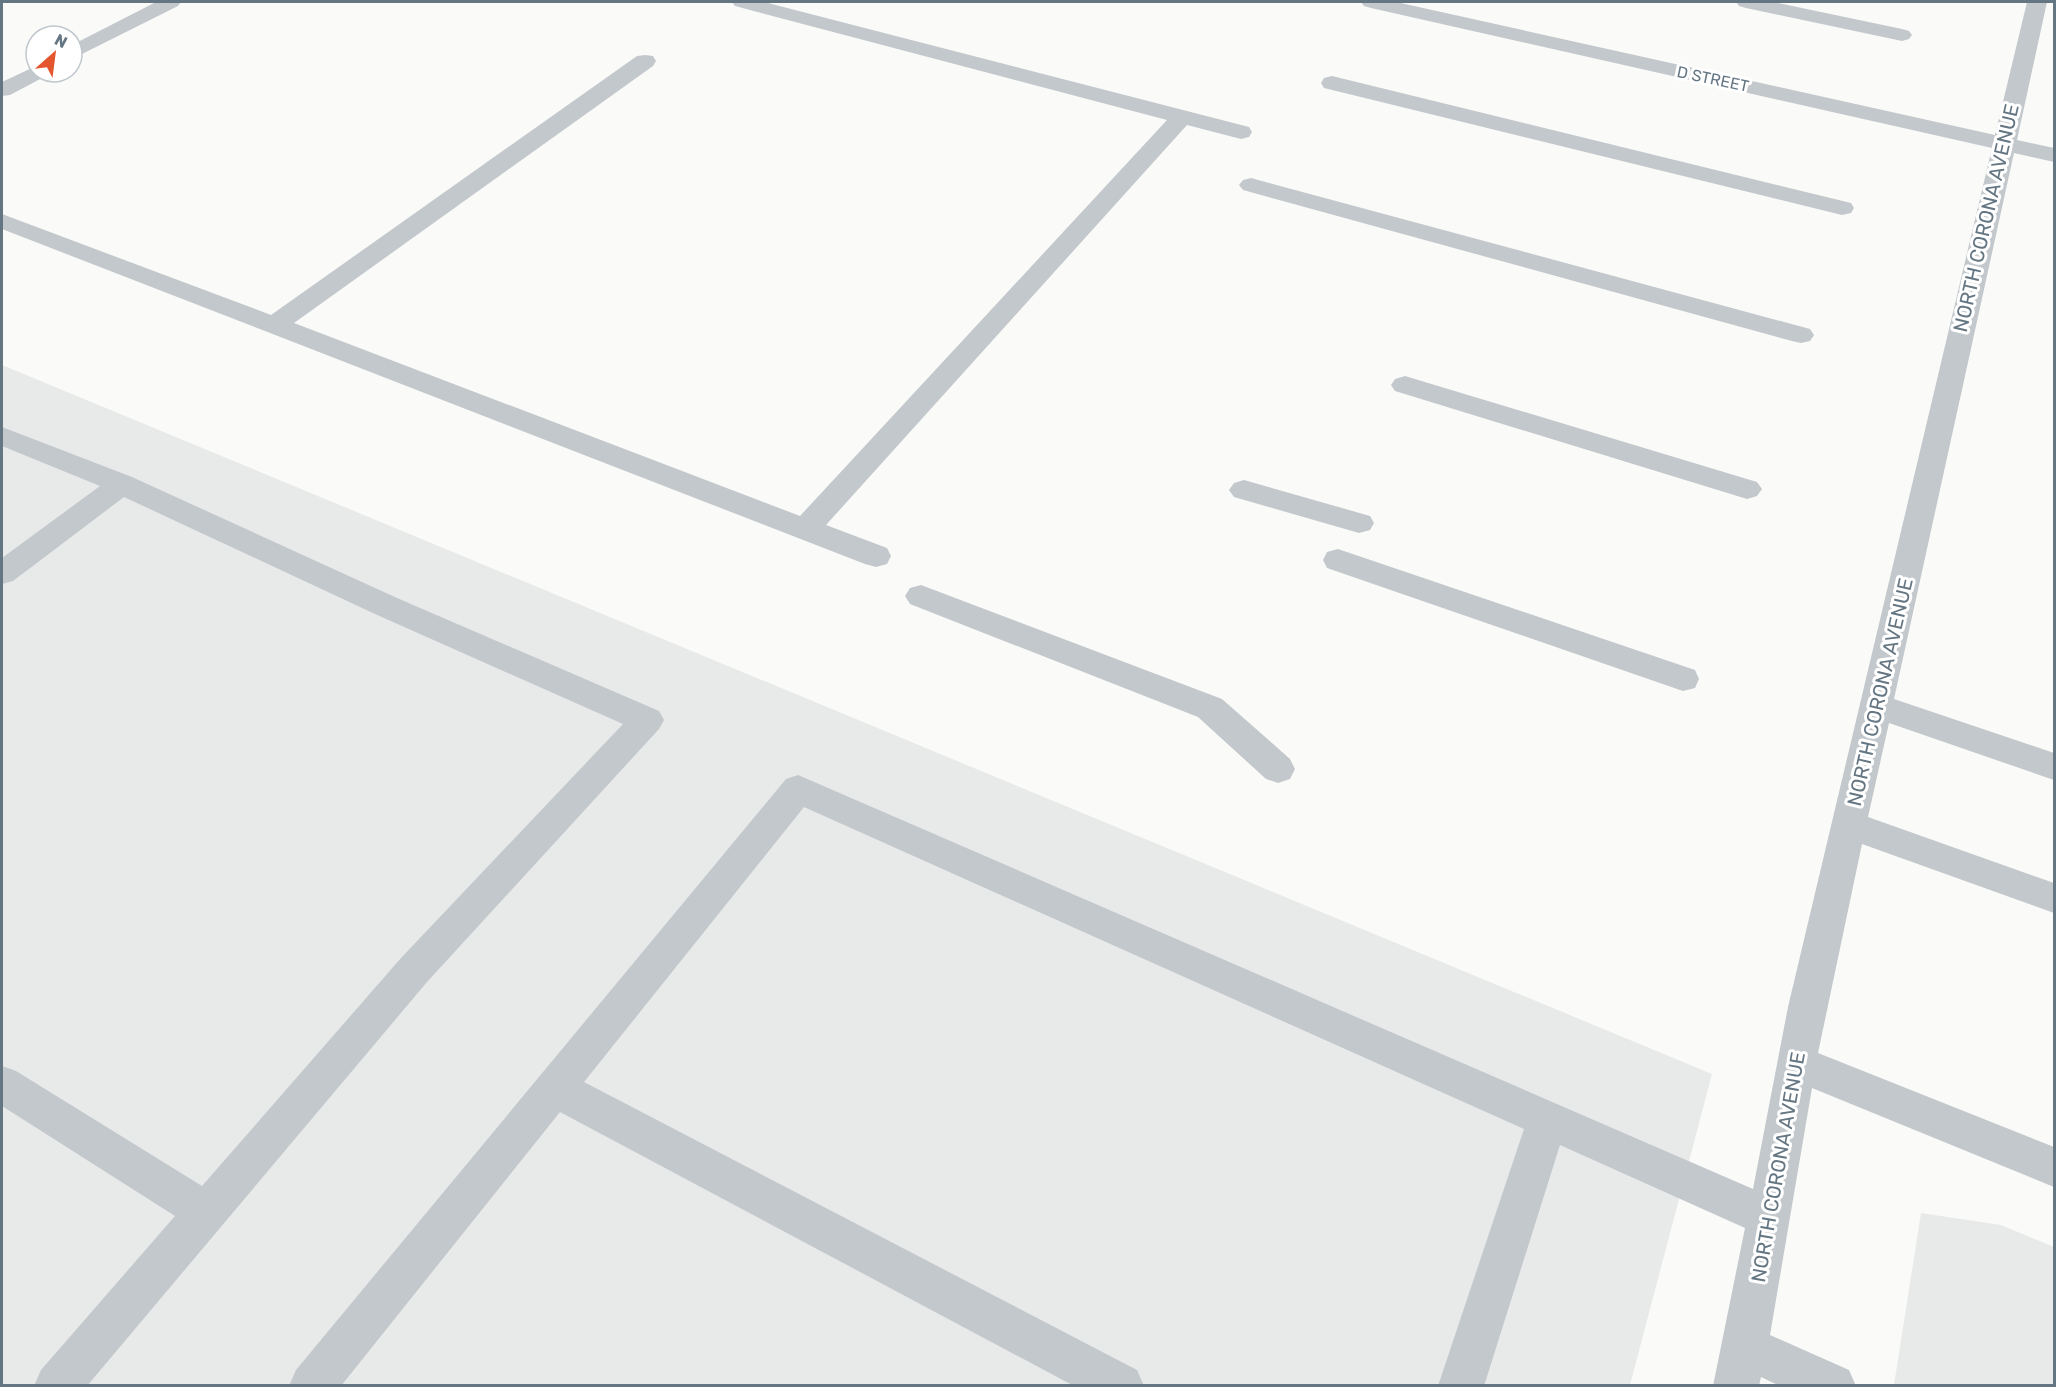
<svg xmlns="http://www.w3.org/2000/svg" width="2056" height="1387" font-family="Rubik,sans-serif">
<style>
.built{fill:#e8e9e9}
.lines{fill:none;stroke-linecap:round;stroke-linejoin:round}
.minor{fill:#c3c8cc;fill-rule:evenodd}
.labels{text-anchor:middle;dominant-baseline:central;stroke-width:6;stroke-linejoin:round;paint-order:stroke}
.far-street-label{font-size:16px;fill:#657683;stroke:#fff}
.street-label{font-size:20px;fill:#657683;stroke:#fff}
</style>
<rect width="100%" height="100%" fill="#fafaf8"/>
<path class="built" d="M2 365 1712 1074 1630 1385H2Z
M1921 1213 2001 1225 2054 1247V1385H1894Z"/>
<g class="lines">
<path class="minor" d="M156 2H181L178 6 72 59V45Z
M732 2H764L1249 127 1252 132 1249 137 1241 139 1187 125 826 525 887 548 891 556 887 564 876 567 865 564 2 229V214L271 315 637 56 645 55 653 56 656 61 653 66 294 323 800 516 1167 120 735 6Z
M1361 2H1396L1995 135 2027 2H2047L2017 140 2054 148V162L2014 153 1894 699 2054 753V780L1889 723 1868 817 2054 883V913L1862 844 1818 1053 2054 1147V1187L1812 1088 1770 1335 1849 1370 1856 1386H1780L1761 1377 1759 1386H1713L1745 1228 1560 1145 1484 1386H1438L1524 1129 804 807 584 1082 1137 1370 1144 1386H1074L560 1112 341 1386H289L296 1370 786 779 798 775 1753 1189 1788 1007 1992 148 1371 8 1364 6Z
M1736 2H1773L1902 29 1909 31 1912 35 1909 39 1902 41 1746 8 1739 6Z
M36 66V72H47L44 77 10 95 2 96V82Z
M1332 76 1851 203 1854 208 1851 213 1842 215 1324 88 1321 83 1324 78Z
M1251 178 1810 329 1814 335 1810 341 1801 343 1792 341 1243 190 1239 185 1243 180Z
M1405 376 1757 482 1762 489 1757 496 1747 499 1395 391 1391 385 1395 379Z
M2 427 132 477 397 598 659 711 664 720 659 729 427 982 87 1386H34L41 1370 175 1216 2 1106V1066L16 1071 202 1186 401 958 623 724 375 614 124 497 13 581 2 584V558L100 486 2 446Z
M1244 480 1370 516 1374 523 1370 530 1359 533 1234 497 1229 490 1234 483Z
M1338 549 1695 670 1699 679 1695 688 1683 691 1327 568 1323 560 1327 552Z
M921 585 1222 699 1290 759 1295 769 1290 779 1278 783 1266 779 1198 717 910 604 905 596 910 588Z"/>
</g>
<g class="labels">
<g class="far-street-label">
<text transform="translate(1713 79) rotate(12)">D STREET</text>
</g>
<g class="street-label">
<text transform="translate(1986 218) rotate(-77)">NORTH CORONA AVENUE</text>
<text transform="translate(1880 692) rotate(-77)">NORTH CORONA AVENUE</text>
<text transform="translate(1778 1167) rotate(-80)">NORTH CORONA AVENUE</text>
</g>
</g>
<rect width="2056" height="1387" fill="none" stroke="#657683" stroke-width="6"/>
<g transform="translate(54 54) rotate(28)"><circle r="28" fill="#ffffff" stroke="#c1c8cd" stroke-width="1.5"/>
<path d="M0-4.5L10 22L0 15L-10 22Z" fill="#e4572e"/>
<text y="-9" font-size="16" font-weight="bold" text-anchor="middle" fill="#657683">N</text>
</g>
</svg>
